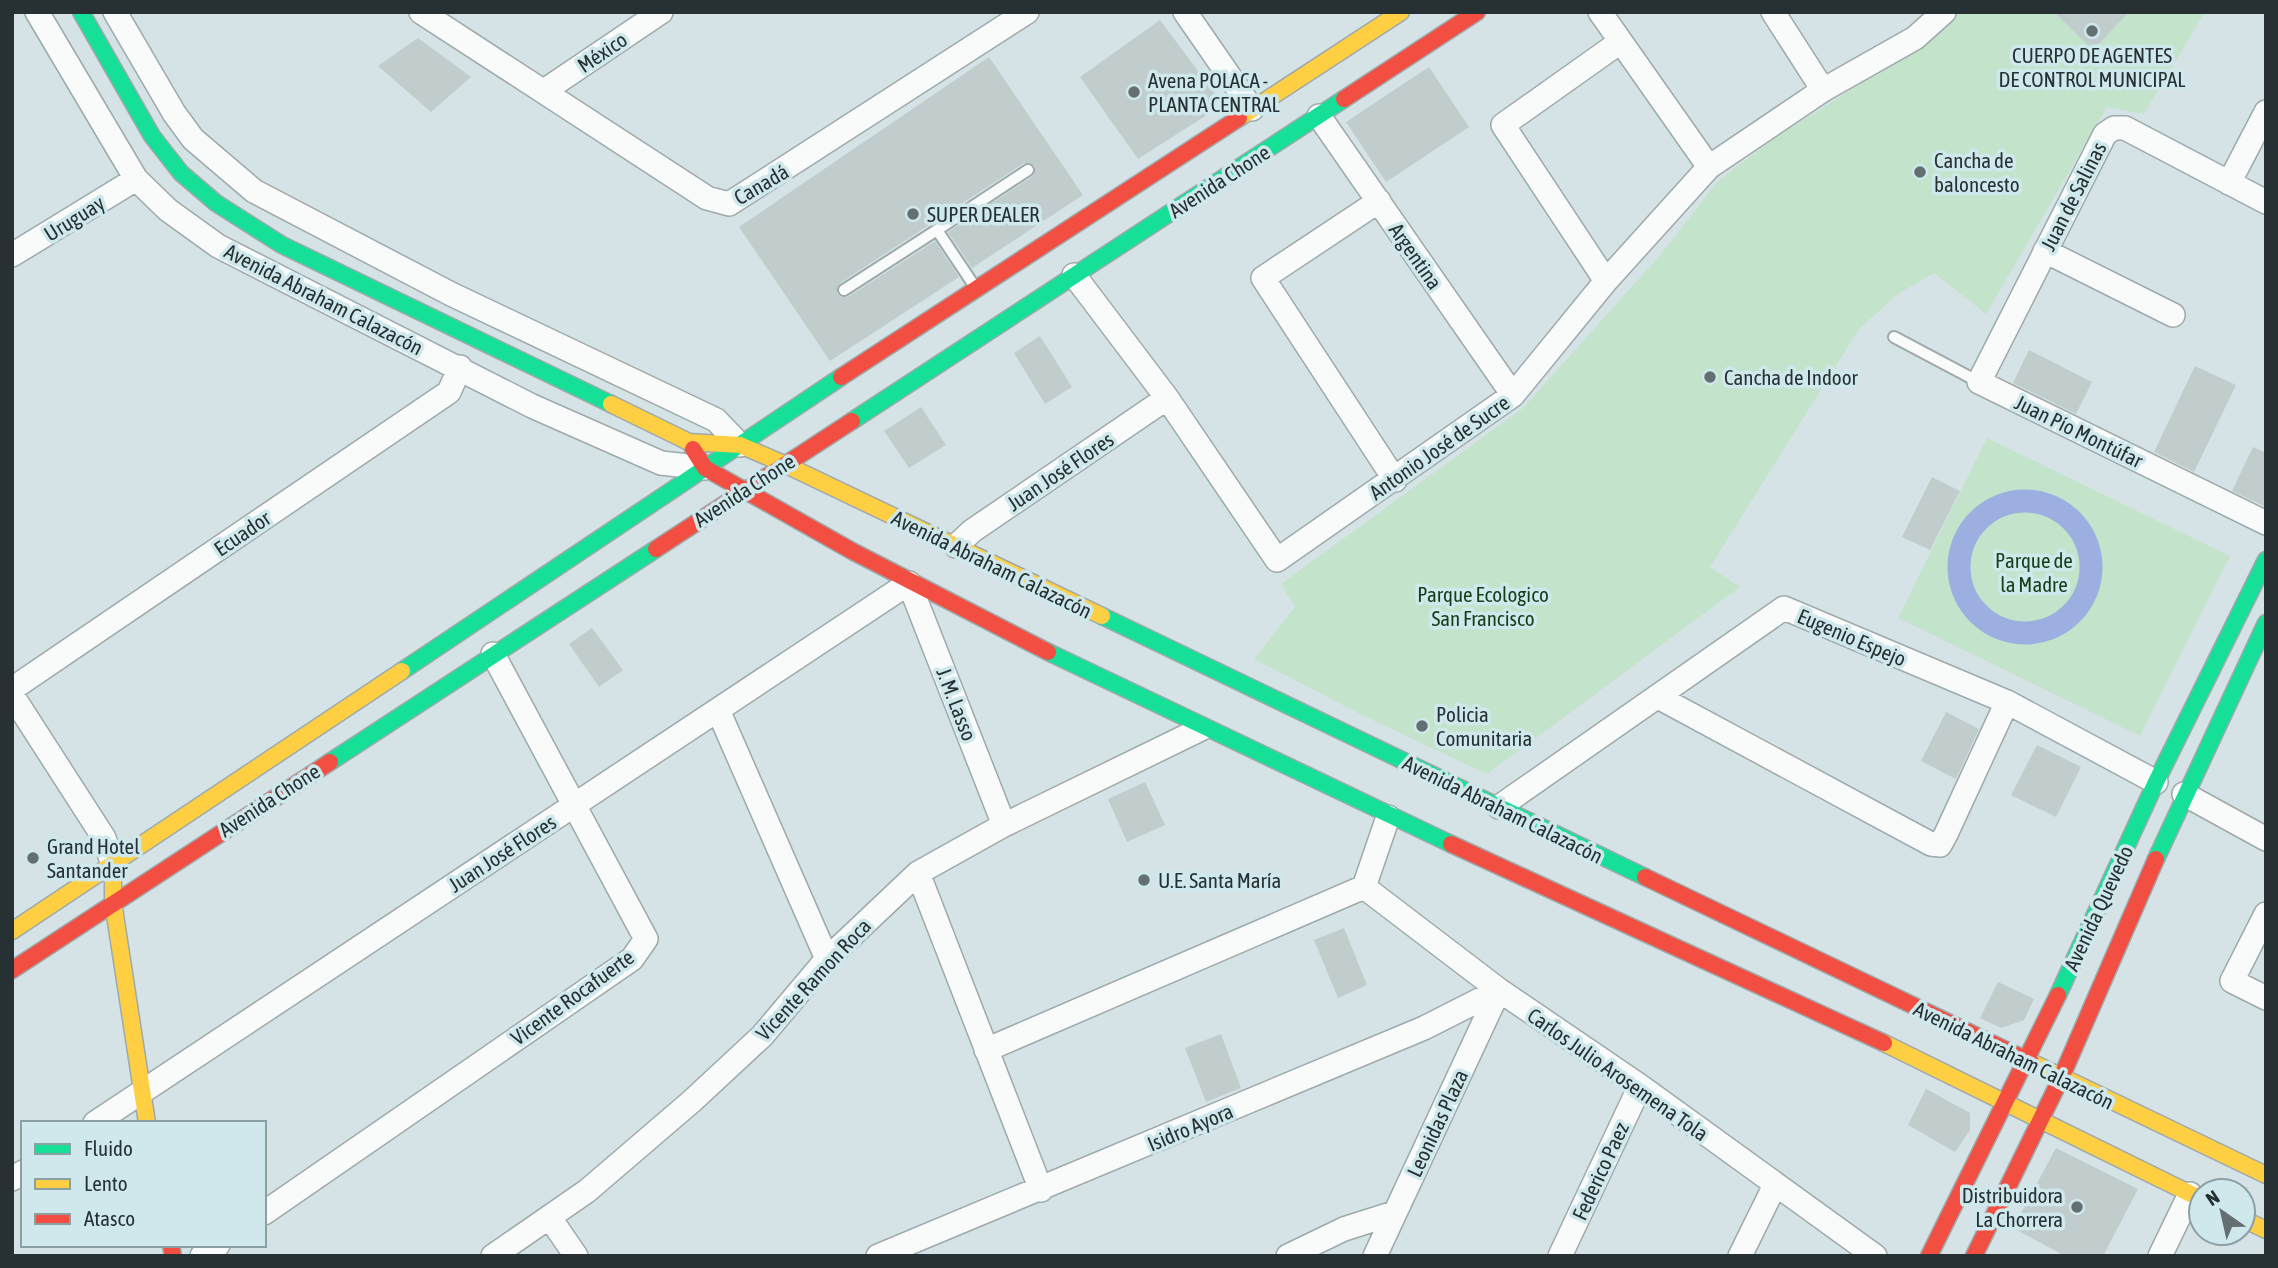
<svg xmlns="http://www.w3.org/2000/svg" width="2278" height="1268" font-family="'Asap Condensed',sans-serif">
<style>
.green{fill:#c3e3cb}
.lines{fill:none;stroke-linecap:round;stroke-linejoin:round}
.canal{stroke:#9daee0;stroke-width:23}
.building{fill:#c1cccc}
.lane-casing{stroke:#9ea9ab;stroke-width:14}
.street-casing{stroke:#9ea9ab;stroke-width:26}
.fast-casing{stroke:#9ea9ab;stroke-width:19}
.slow-casing{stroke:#9ea9ab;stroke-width:19}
.jam-casing{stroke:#9ea9ab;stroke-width:19}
.lane{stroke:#f9fbfb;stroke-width:10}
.street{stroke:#f9fbfb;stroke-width:23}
.fast{stroke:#16e098;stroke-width:16}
.slow{stroke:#ffcf43;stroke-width:16}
.jam{stroke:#f24e42;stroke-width:16}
.poi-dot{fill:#646f72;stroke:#cfe8ec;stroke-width:2.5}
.labels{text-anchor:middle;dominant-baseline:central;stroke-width:7;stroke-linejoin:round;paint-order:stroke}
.street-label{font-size:21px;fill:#273133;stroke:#cfe8ec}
.poi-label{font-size:21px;fill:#273133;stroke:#cfe8ec;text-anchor:start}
.park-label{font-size:21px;fill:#133f17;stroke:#cfe8ec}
</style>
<rect width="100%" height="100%" fill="#d5e3e6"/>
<path class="green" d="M1950 12H2205L2144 114 2107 107 1986 314 1934 273 1898 294 1859 329 1710 567 1740 587 1487 774 1364 716 1254 659 1295 607 1281 584 1523 408 1662 253 1718 181 1776 137 1916 49Z
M1987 438 2230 556 2140 736 1898 618Z"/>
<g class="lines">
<path class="canal" d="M1959 567a66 66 0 1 1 132 0a66 66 0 1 1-132 0Z"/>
</g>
<path class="building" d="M2054 12H2129L2093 50Z
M1160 20 1216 95 1213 111 1138 159 1080 77Z
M418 38 471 77 431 112 378 66Z
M989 57 1083 195 972 268 948 232 1033 176 1035 166 1024 163 840 283 837 294 841 297H848L935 241 959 277 830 361 739 227Z
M1429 67 1469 127 1386 182 1346 122Z
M1040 336 1072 387 1045 404 1014 353Z
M2029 350 2092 382 2076 414 2013 383Z
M2195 366 2236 385 2194 472 2154 452Z
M921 407 946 445 909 468 884 431Z
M2253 447 2266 453V507L2232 491Z
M1932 477 1960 491 1930 550 1902 537Z
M592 628 623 670 599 687 569 644Z
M1946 712 1979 729 1956 779 1921 761Z
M2037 745 2081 767 2056 817 2011 795Z
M1145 782 1165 825 1127 842 1108 799Z
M1344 928 1367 985 1338 998 1314 940Z
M1998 982 2034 999 2024 1020 2001 1028 1980 1018Z
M1221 1034 1241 1088 1206 1102 1185 1048Z
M1926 1089 1970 1113V1130L1955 1152 1908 1125Z
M2056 1148 2138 1189 2103 1256H2065L2013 1228Z"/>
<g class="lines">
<defs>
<path id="lane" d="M973 284 937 230 1028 170
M844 290 937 230
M1894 337 1979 382"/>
<path id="street" d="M37 12 136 179 168 210 218 246 532 406 661 463 705 468
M115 12 174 113 193 139 254 191 451 294 716 420 740 445
M421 12 707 198 729 204 1027 12
M1185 12 1252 109
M1600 12 1709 167
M1773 12 1823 90
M544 91 661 12
M1319 116 1513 395
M2229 183 2266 112
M1379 201 1263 278 1395 480
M2266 202 2125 128H2114L2105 134 1979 382 2266 523
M2045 251 2173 315
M12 255 136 179
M1074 275 1167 398 1277 560 1513 395 1606 281 1709 167 1823 90 1915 38 1944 12
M1606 281 1503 125 1620 42
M956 546 972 531 1167 398
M12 689 449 392 460 367
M12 695 104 838 113 865
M1660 698 1931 844 1940 845 1946 834 2007 702
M718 710 827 959
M2184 794 2266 839
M1499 807 1784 608 2007 702 2156 782
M918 873 1041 1190
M1364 887 1499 990 1640 1086 1875 1256
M2266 914 2232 981 2266 998
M986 1050 1364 887 1388 817
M95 1123 909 583 1004 825
M12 1179 23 1172
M264 1213 632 959 646 939 493 654
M550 1218 576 1256
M202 1256 218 1245
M493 1256 587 1191 692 1101 762 1036 827 959 918 873 1004 825 1201 729
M878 1256 1424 1028 1499 990
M1288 1256 1344 1229 1394 1213
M1375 1256 1499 990
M1560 1256 1640 1086
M1740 1256 1775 1185
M2160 1256 2190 1194"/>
<path id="fast" d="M81 12 152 136 181 173 216 203 282 245 611 404
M852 421 1344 99
M1102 616 1645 877
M1048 652 1451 844
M402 671 841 377
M330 762 656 549
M2156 859 2266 623
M2058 995 2156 782 2266 560"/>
<path id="slow" d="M1239 118 1401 12
M611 404 689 442 740 445 784 464 1102 616
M113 881V902L147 1123
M12 931 402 671
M1884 1043 2201 1199
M2031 1062 2266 1175
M2243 1219 2266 1230"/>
<path id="jam" d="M1344 99 1477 12
M841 377 1239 118
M693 449 705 468 852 551 1048 652
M656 549 852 421
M1451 844 1884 1043
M1645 877 2031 1062
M12 970 330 762
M171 1245 173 1256
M1929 1256 2058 995
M1974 1256 2061 1078 2156 859"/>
</defs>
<use href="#lane" class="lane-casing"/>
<use href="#street" class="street-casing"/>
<use href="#fast" class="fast-casing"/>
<use href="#slow" class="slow-casing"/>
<use href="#jam" class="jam-casing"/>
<use href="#lane" class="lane"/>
<use href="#street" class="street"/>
<use href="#fast" class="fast"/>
<use href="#slow" class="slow"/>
<use href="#jam" class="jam"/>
</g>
<g class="poi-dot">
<circle cx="2092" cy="31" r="7"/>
<circle cx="1134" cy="92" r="7"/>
<circle cx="1920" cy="172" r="7"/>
<circle cx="913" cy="214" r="7"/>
<circle cx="1710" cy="377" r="7"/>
<circle cx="1422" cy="726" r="7"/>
<circle cx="33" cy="858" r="7"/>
<circle cx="1144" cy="880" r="7"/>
<circle cx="2077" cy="1207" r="7"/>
</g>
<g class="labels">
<g class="street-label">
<text transform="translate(602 52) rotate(-34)">México</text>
<text transform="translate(1219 181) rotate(-33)">Avenida Chone</text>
<text transform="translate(761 184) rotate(-30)">Canadá</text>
<text transform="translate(2073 196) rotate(-63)">Juan de Salinas</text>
<text transform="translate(74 218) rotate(-32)">Uruguay</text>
<text transform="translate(1416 256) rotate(55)">Argentina</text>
<text transform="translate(324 299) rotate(27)">Avenida Abraham Calazacón</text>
<text transform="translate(2079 431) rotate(26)">Juan Pío Montúfar</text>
<text transform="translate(1439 447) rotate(-35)">Antonio José de Sucre</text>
<text transform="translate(1060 471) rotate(-34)">Juan José Flores</text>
<text transform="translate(744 490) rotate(-33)">Avenida Chone</text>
<text transform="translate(242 533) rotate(-34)">Ecuador</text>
<text transform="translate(992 564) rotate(26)">Avenida Abraham Calazacón</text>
<text transform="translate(1852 637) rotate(23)">Eugenio Espejo</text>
<text transform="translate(957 704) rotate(69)">J. M. Lasso</text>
<text transform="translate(269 800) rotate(-33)">Avenida Chone</text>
<text transform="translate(1503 809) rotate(26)">Avenida Abraham Calazacón</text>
<text transform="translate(502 853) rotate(-33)">Juan José Flores</text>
<text transform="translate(2098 908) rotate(-65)">Avenida Quevedo</text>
<text transform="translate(813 979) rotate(-47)">Vicente Ramon Roca</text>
<text transform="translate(572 997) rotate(-36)">Vicente Rocafuerte</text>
<text transform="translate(2014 1055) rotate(26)">Avenida Abraham Calazacón</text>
<text transform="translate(1618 1074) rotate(35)">Carlos Julio Arosemena Tola</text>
<text transform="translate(1437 1123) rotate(-65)">Leonidas Plaza</text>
<text transform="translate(1190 1127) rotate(-23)">Isidro Ayora</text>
<text transform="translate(1600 1171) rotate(-65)">Federico Paez</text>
</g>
<g class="poi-label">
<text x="2092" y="55" text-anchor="middle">CUERPO DE AGENTES<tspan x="2092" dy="24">DE CONTROL MUNICIPAL</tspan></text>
<text x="1148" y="80">Avena POLACA -<tspan x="1148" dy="24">PLANTA CENTRAL</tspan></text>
<text x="1934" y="160">Cancha de<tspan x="1934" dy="24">baloncesto</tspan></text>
<text x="927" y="214">SUPER DEALER</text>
<text x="1724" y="377">Cancha de Indoor</text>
<text x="1436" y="714">Policia<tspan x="1436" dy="24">Comunitaria</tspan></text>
<text x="47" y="846">Grand Hotel<tspan x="47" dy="24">Santander</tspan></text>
<text x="1158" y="880">U.E. Santa María</text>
<text x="2063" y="1195" text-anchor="end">Distribuidora<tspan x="2063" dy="24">La Chorrera</tspan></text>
</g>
<g class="park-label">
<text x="2034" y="560">Parque de<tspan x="2034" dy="24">la Madre</tspan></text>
<text x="1483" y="594">Parque Ecologico<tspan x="1483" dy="24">San Francisco</tspan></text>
</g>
</g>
<rect width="2278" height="1268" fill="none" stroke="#273133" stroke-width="28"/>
<rect x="21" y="1121" width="245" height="126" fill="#cfe8ec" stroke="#8c9fa2" stroke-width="2"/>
<rect x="35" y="1144" width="35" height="10" fill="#16e098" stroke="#8c9fa2" stroke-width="2"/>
<text x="84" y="1156" font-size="21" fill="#273133">Fluido</text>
<rect x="35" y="1179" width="35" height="10" fill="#ffcf43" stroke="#8c9fa2" stroke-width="2"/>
<text x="84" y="1191" font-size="21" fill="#273133">Lento</text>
<rect x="35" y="1214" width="35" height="10" fill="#f24e42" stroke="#8c9fa2" stroke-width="2"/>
<text x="84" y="1226" font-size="21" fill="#273133">Atasco</text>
<g transform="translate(2222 1212) rotate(326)"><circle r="33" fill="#cfe8ec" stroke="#8c9fa2" stroke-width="2"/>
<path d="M0-5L12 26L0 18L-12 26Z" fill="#646f72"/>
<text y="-10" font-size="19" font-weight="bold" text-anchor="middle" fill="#273133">N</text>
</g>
</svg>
